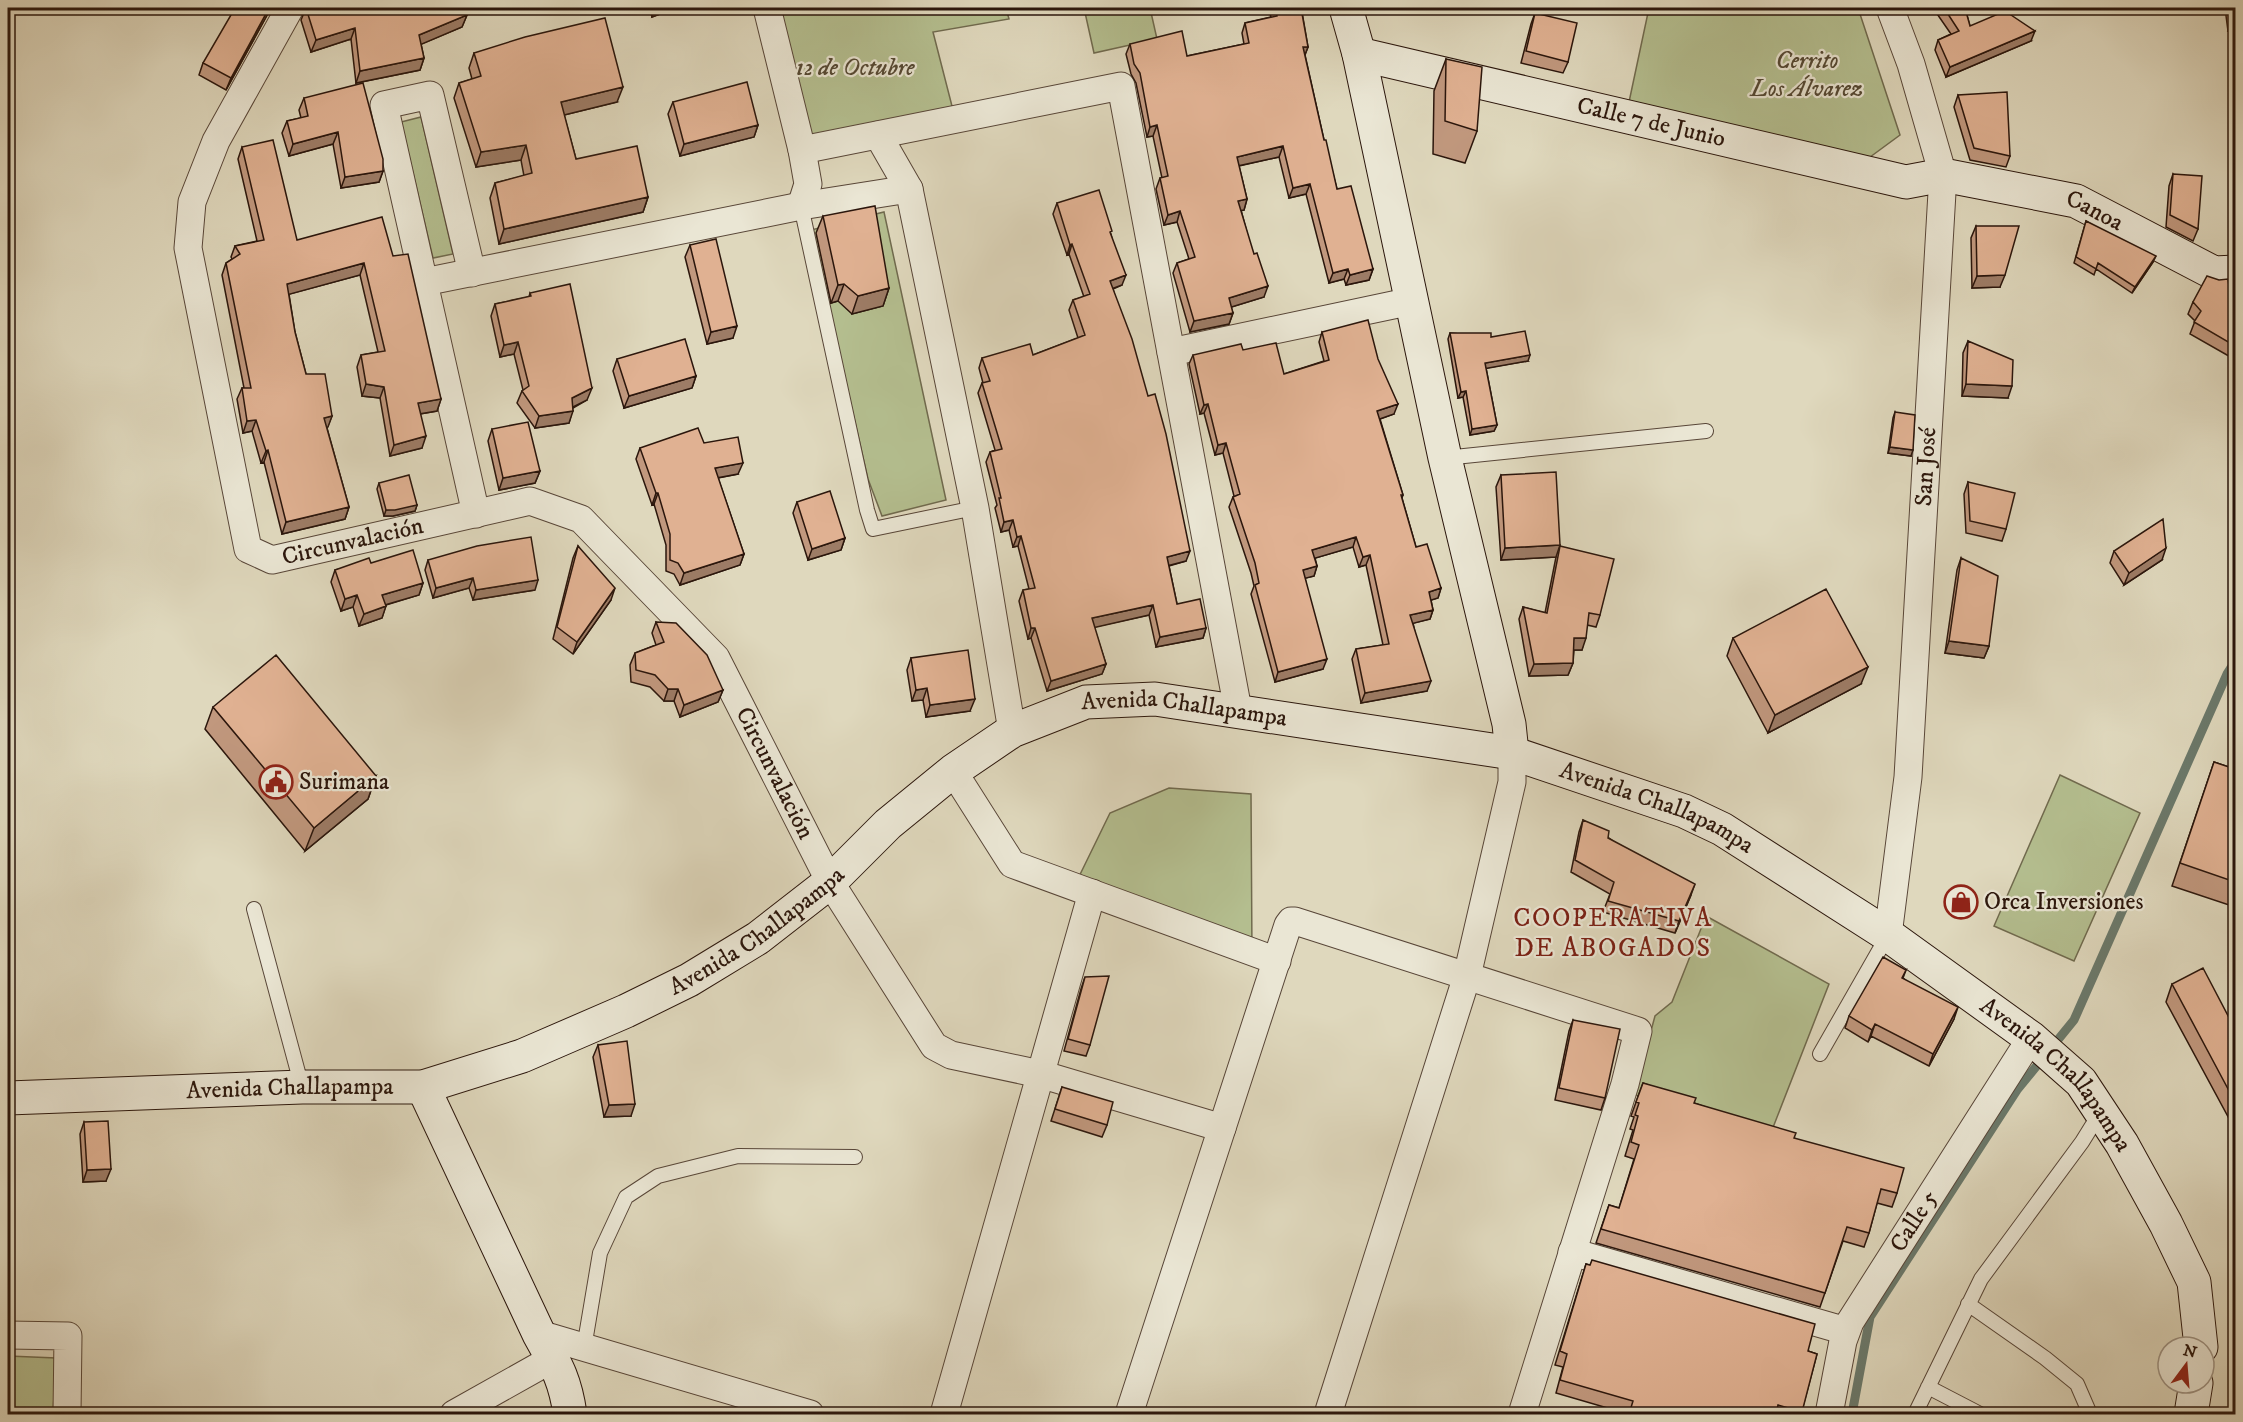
<svg xmlns="http://www.w3.org/2000/svg" width="2243" height="1422" font-family="'IM FELL DW Pica',serif">
<style>
.green{fill:#b4be8f;stroke:#706a4e;stroke-width:1.5}
.lines{fill:none;stroke-linecap:round;stroke-linejoin:round}
.stream{stroke:#6b796b;stroke-width:9}
.lane-casing{stroke:#584638;stroke-width:16}
.street-casing{stroke:#584638;stroke-width:29}
.secondary-casing{stroke:#2b160c;stroke-width:35}
.lane{stroke:#eae6d4;stroke-width:14}
.street{stroke:#eae6d4;stroke-width:27}
.secondary{stroke:#eae6d4;stroke-width:33}
.wall{fill:#c1987e;stroke:#2b160c;stroke-width:1.5}
.shaded-wall{fill:#9d7c66;stroke:#2b160c;stroke-width:1.5}
.building{fill:#e0b192;stroke:#2b160c;stroke-width:1.5}
.labels{text-anchor:middle;dominant-baseline:central;stroke-width:4.5;stroke-linejoin:round;paint-order:stroke}
.park-label{font-size:24px;font-style:italic;fill:#544833;stroke:#eae6d4}
.street-label{font-size:24px;fill:#2b160c;stroke:#eae6d4}
.poi-label{font-size:24px;fill:#2b160c;stroke:#eae6d4;text-anchor:start}
.neighbourhood-label{font-size:26px;letter-spacing:1.5px;fill:#7a1f14;stroke:#eae6d4}
</style>
<rect width="100%" height="100%" fill="#dfd8bd"/>
<filter id="stains"><feTurbulence type="fractalNoise" baseFrequency=".00333" numOctaves="4"/><feColorMatrix values="0 0 0 0 .2 0 0 0 0 .09 0 0 0 0 .02 0 0 0 .5 -.17"/></filter>
<radialGradient id="worn" r=".72"><stop offset=".6" stop-color="#630" stop-opacity="0"/><stop offset="1" stop-color="#630" stop-opacity=".3"/></radialGradient>
<path class="green" d="M778 8H1006L1009 19 933 32 953 110 814 138 807 131Z
M1084 8H1150L1157 39 1094 53Z
M1649 8H1858L1900 135 1866 160 1629 102Z
M421 117 453 254 433 258 401 122Z
M884 212 946 500 882 516 868 479 811 230Z
M2060 775 2140 813 2074 961 1994 926Z
M1169 788 1251 794 1252 956 1071 893 1110 813Z
M1706 916 1829 984 1772 1130 1639 1097 1634 1093 1655 1016 1672 1002Z
M8 1356 56 1358 53 1414H8Z"/>
<g class="lines">
<path class="stream" d="M1852 1414 1870 1317 2017 1090 2074 1020 2227 674 2236 660"/>
<defs>
<path id="lane" d="M801 206 867 510 873 529 975 508
M1445 458 1706 431
M254 909 302 1087
M1820 1054 1888 935
M1968 1304 2045 1358 2077 1384 2090 1414
M584 1348 600 1253 626 1197 658 1176 738 1156 855 1157
M1928 1387 1980 1414
M1915 1414 1981 1279 2082 1142 2100 1113"/>
<g id="street">
<path id="s1" d="M290 8 216 141 192 202 188 248 248 549 272 560 530 501 581 519 716 658 830 882 934 1046 951 1055 1040 1074 1222 1128"/>
<path d="M767 8 802 150 808 184 801 206"/>
<path d="M878 135 909 189 975 508 1012 731"/>
<path d="M802 150 1121 86 1238 710"/>
<path d="M472 273 430 95 384 105 476 514"/>
<path d="M424 282 801 206 909 189"/>
<path d="M1171 352 1412 301"/>
<path d="M953 771 1012 864 1277 961"/>
<path id="s2" d="M1888 935 1908 777 1943 175 1911 64 1890 8"/>
<path d="M1572 1252 1846 1331"/>
<path d="M539 1334 810 1414"/>
<path d="M8 1335 68 1336 67 1414"/>
<path d="M454 1414 552 1359"/>
<path d="M944 1414 1092 893"/>
<path d="M1129 1414 1288 925 1291 921H1295L1638 1031 1625 1084 1522 1414"/>
<path d="M1328 1414 1467 976 1512 782V753"/>
<path id="s3" d="M1829 1414 1843 1341 1850 1322 2031 1038"/>
</g>
<g id="secondary">
<path d="M1346 8 1359 54 1445 458 1509 724 1512 753"/>
<path id="s4" d="M1359 54 1906 182 1943 175 2076 201 2214 273 2236 272"/>
<path d="M423 1087 539 1334C556 1365 565 1379 570 1414"/>
<path id="s5" d="M8 1098 302 1087H423L522 1056 626 1011 689 980 758 938 830 882 888 824 953 771 1012 731 1086 702 1155 699 1512 753 1684 811 1722 829 1888 935 2031 1038 2081 1082 2122 1144 2166 1224 2194 1282 2201 1347"/>
<path d="M2191 1414 2196 1383"/>
</g>
</defs>
<use href="#lane" class="lane-casing"/>
<use href="#street" class="street-casing"/>
<use href="#secondary" class="secondary-casing"/>
<use href="#lane" class="lane"/>
<use href="#street" class="street"/>
<use href="#secondary" class="secondary"/>
</g>
<path class="wall" d="M271 8 226 90 199 75 203 63Z
M306 8 464 9 467 15 462 27 421 44 424 58 420 70 356 83 351 39 311 52 301 20Z
M649 8H676L652 17Z
M1268 8H1303L1302 12 1308 47 1305 55 1324 140 1337 189 1373 269 1369 280 1346 285 1344 279 1329 283 1306 194 1289 198 1279 157 1239 166 1247 199 1244 210H1241L1264 297 1231 307 1233 313 1229 324 1190 332 1173 273 1177 263 1189 259 1177 222 1164 225 1156 189 1160 178H1162L1153 136 1147 137 1136 83 1131 74 1126 54 1130 44 1187 56 1244 44 1242 33 1245 23 1271 17Z
M1933 8H1965L1970 26 2031 41 1946 77 1935 50 1938 40 1951 34Z
M2225 8H2235V29L2228 31Z
M1535 13 1568 62 1563 73 1521 63 1531 24Z
M474 53 617 102 564 115 576 159 648 197 643 212 499 244 490 198 495 183 524 176 521 160 476 167 454 98 459 83 472 79 469 68Z
M1446 59 1477 131 1465 163 1433 154 1434 91Z
M1958 95 2010 156 2006 167 1970 160 1954 107Z
M304 98 383 171 379 182 341 188 333 144 289 156 282 133 287 121 301 118 299 110Z
M673 102 758 125 754 137 680 156 668 114Z
M242 147 297 240 393 256 441 399 437 411 420 414 422 448 390 456 380 398 362 396 357 367 361 355 378 352 360 275 289 294 295 332 306 374 332 416 327 428 349 507 345 519 282 534 264 462 261 463 252 431 243 433 237 399 242 388H244L222 275 226 263 232 259 231 257 235 246 257 241 238 159Z
M2173 174 2198 229 2193 241 2166 227 2169 186Z
M1057 203 1111 234 1122 285 1113 289 1186 561 1169 566 1177 604 1206 628 1203 638 1156 647 1149 615 1094 627 1106 664 1102 674 1047 691 1031 638 1028 639 1019 601 1023 590 1029 589 1018 546 1013 547 1009 530 1001 532 995 508 997 505 986 462 990 452 995 450 978 393 982 383H983L979 368 982 358 1033 355 1078 338 1069 310 1073 300 1084 297 1069 254 1067 255 1053 214Z
M823 216 889 288 883 306 852 314 838 301 831 303 816 233Z
M2086 221 2153 262 2132 293 2096 269 2094 275 2074 263Z
M1976 226 2000 287 1972 288 1971 238Z
M690 245 733 338 707 344 685 257Z
M530 293 587 400 573 408 569 423 535 428 517 403 522 391 523 390 514 354 500 357 491 316 495 304 529 297Z
M2193 302 2235 331V354L2234 359 2190 334 2195 321 2188 314Z
M1322 332 1394 414 1380 419 1403 495 1402 498 1416 547 1441 588 1438 598 1431 600 1433 610 1430 619 1413 623 1427 691 1361 703 1352 659 1356 649 1383 645 1366 565 1359 567 1353 547 1315 558 1317 566 1314 576 1305 578 1323 669 1275 682 1251 594 1254 586 1251 573 1229 507 1233 497 1234 496 1223 453 1215 455 1204 413 1200 414 1189 364 1193 355 1284 374 1324 361 1319 342Z
M1450 333 1491 337 1528 361 1486 368 1497 425 1494 431 1470 435 1463 397 1458 398 1448 339Z
M1968 341 2008 398 1962 396 1963 353Z
M617 359 696 376 692 388 624 408 613 371Z
M1895 412 1911 456 1888 453 1893 418Z
M492 429 540 471 535 483 499 490 488 441Z
M704 443 738 474 718 478 744 554 740 565 680 585 674 574 666 571V545L654 504 652 505 636 459 640 448Z
M1501 475 1560 546 1600 615 1596 627 1587 625 1582 650H1574L1573 663 1568 675 1529 676 1519 619 1523 607 1545 613 1556 557 1501 560 1496 487Z
M1968 482 2006 529 2002 541 1966 533 1964 494Z
M379 483 417 505 415 511 393 516H384L377 489Z
M797 502 845 538 841 550 808 560 793 513Z
M578 546 611 600 573 654 553 639 573 558Z
M2114 551 2162 560 2124 585 2110 563Z
M1961 558 1989 646 1984 658 1945 653 1957 570Z
M428 560 535 590 473 600 469 588 433 598 425 570Z
M371 563 423 583 419 595 386 605 382 618 359 626 353 607 341 611 331 582 335 570Z
M656 622 723 690 718 702 680 717 674 701H664L650 687 631 682 630 665 635 653 656 645 652 633Z
M1733 638 1861 684 1768 733 1727 656Z
M911 658 970 711 926 717 923 700 912 701 907 670Z
M213 707 376 776 368 799 305 851 205 729Z
M2214 762 2235 769V907L2172 886Z
M1583 820 1691 895 1675 933 1603 912 1610 894 1571 872 1579 832Z
M1906 970 1903 978 1954 1019 1929 1066 1871 1036 1868 1042 1845 1028 1849 1016Z
M1085 977 1090 1045 1086 1056 1064 1051 1081 989Z
M2172 984 2235 1029V1124H2232L2166 1002Z
M1573 1020 1605 1098 1601 1110 1555 1100 1569 1031Z
M598 1045 631 1116 604 1117 593 1057Z
M1643 1083 1694 1103 1794 1138 1897 1193 1892 1207 1877 1203 1869 1233 1864 1247 1843 1241 1820 1307 1596 1243 1609 1205 1619 1208 1634 1159 1625 1156 1633 1130 1630 1129 1634 1117 1631 1116Z
M1062 1087 1107 1125 1102 1137 1051 1121Z
M84 1122 106 1181 83 1182 80 1134Z
M1586 1264 1808 1351 1817 1354 1801 1414H1628L1556 1393 1563 1367 1555 1365Z"/>
<path class="shaded-wall" d="M269 8H271L226 90 231 78Z
M655 8H676L652 17Z
M467 15 462 27 415 47 419 35Z
M2235 18V29L2228 31 2232 19Z
M355 28 351 39 311 52 316 40Z
M2035 31 2031 41 1946 77 1950 67Z
M1303 47H1308L1304 57Z
M424 58 420 70 356 83 360 71Z
M623 87 617 102 556 117 561 102Z
M758 125 754 137 680 156 684 144Z
M1157 125 1153 136 1147 137 1150 127Z
M338 132 333 144 289 156 293 144Z
M526 145 521 160 476 167 481 152Z
M1283 146 1279 157 1233 167 1237 157Z
M383 171 379 182 341 188 345 177Z
M1310 184 1306 194 1289 198 1293 188Z
M648 197 643 212 499 244 504 229Z
M1247 199 1244 210 1234 212 1238 201Z
M1180 211 1177 222 1164 225 1168 215Z
M1072 244 1069 254 1067 255 1070 245Z
M2156 256 2153 262 2132 293 2135 287Z
M364 263 360 275 283 296 287 284Z
M1348 269 1344 279 1329 283 1333 273Z
M1373 269 1369 280 1346 285 1350 275Z
M1126 275 1122 285 1106 291 1110 281Z
M2005 275 2000 287 1972 288 1977 276Z
M844 284 838 301 831 303 838 285Z
M1268 286 1264 297 1225 309 1229 298Z
M889 288 883 306 852 314 858 296Z
M1233 313 1229 324 1190 332 1194 321Z
M737 326 733 338 707 344 711 332Z
M518 342 514 354 500 357 504 345Z
M1530 355 1528 361 1483 369 1485 363Z
M696 376 692 388 624 408 629 396Z
M366 384 384 387 380 398 362 396Z
M1966 384 2012 386 2008 398 1962 396Z
M592 388 587 400 567 410 572 398Z
M1466 391 1463 397 1458 398 1461 392Z
M441 399 437 411 413 415 418 403Z
M1208 404 1204 413 1200 414 1204 405Z
M1398 404 1394 414 1374 421 1377 411Z
M573 411 569 423 535 428 539 416Z
M332 416 328 427 320 430 324 418Z
M256 420 252 431 243 433 247 421Z
M1497 425 1494 431 1470 435 1472 429Z
M426 436 422 448 390 456 394 445Z
M1226 443 1223 453 1215 455 1218 445Z
M1890 447 1913 450 1911 456 1888 453Z
M268 450 264 462 261 463 266 451Z
M743 463 738 474 711 479 715 468Z
M540 471 535 483 499 490 503 478Z
M656 493H658L654 504 652 505Z
M417 505 415 511 393 516H384L386 510Z
M349 507 345 519 282 534 286 522Z
M1013 520 1009 530 1001 532 1004 522Z
M1021 536 1018 546 1013 547 1017 537Z
M1356 537 1353 547 1309 560 1312 550Z
M845 538 841 550 808 560 812 549Z
M1560 545 1556 557 1501 560 1505 548Z
M2166 548 2162 560 2124 585 2129 573Z
M1190 551 1186 561 1163 567 1167 557Z
M744 554 740 565 680 585 684 573Z
M1370 555 1366 565 1359 567 1363 557Z
M1317 566 1314 576 1299 580 1303 570Z
M473 578 469 588 433 598 436 588Z
M538 580 535 590 473 600 476 590Z
M423 583 419 595 378 607 382 595Z
M615 588 611 600 573 654 577 642Z
M1441 588 1438 598 1425 602 1429 592Z
M357 595 353 607 341 611 345 599Z
M1153 605 1149 615 1088 629 1092 618Z
M386 606 382 618 359 626 364 614Z
M1433 610 1430 619 1407 625 1410 615Z
M1031 628H1035L1031 638 1028 639Z
M1206 628 1203 638 1156 647 1160 637Z
M1574 638H1586L1582 650H1570Z
M1949 641 1989 646 1984 658 1945 653Z
M1327 659 1323 669 1275 682 1278 672Z
M1573 663 1568 675 1529 676 1534 664Z
M1106 664 1102 674 1047 691 1051 681Z
M1868 667 1861 684 1768 733 1775 715Z
M1431 681 1427 691 1361 703 1365 693Z
M927 688 923 700 912 701 916 690Z
M668 689H678L674 701H664Z
M723 690 718 702 680 717 684 705Z
M975 699 970 711 926 717 930 705Z
M376 776 368 799 305 851 314 828Z
M1695 884 1691 895 1675 933 1679 921Z
M1958 1007 1954 1019 1929 1066 1933 1054Z
M1875 1024 1871 1036 1868 1042 1872 1030Z
M635 1104 631 1116 604 1117 609 1105Z
M2235 1115V1124H2232Z
M111 1169 106 1181 83 1182 87 1170Z"/>
<path class="building" d="M235 8H269L231 78 203 63Z
M306 8H463L467 15 419 35 424 58 360 71 355 28 316 40Z
M1275 8H1301L1308 47H1303L1324 140H1326L1337 189 1351 186 1373 269 1350 275 1348 269 1333 273 1310 184 1293 188 1283 146 1237 157 1247 199 1238 201 1254 254 1257 253 1268 286 1229 298 1233 313 1194 321 1177 263 1195 257 1180 211 1168 215 1160 178 1168 176 1157 125 1150 127 1140 73 1134 64 1130 44 1182 31 1187 56 1249 43 1245 23 1277 16Z
M1944 8H1965L1970 26 2005 11 2035 31 1950 67 1938 40 1959 31Z
M2231 8H2235V18L2232 19Z
M1535 13 1577 23 1568 62 1526 51Z
M605 18 623 87 561 102 576 159 637 146 648 197 504 229 495 183 532 173 526 145 481 152 459 83 481 76 474 53 525 37Z
M1446 59 1482 67 1477 131 1445 121Z
M747 82 758 125 684 144 673 102Z
M363 83 383 159V171L345 177 338 132 293 144 287 121 308 116 304 98Z
M2007 92 2010 156 1974 148 1958 95Z
M273 140 297 240 382 217 393 256 408 254 441 399 418 403 426 436 394 445 384 387 366 384 361 355 385 351 364 263 287 284 295 332 306 374H325L332 416 324 418 349 507 286 522 268 450 266 451 256 420 247 421 242 388H251L226 263 240 254 235 246 264 240 242 147Z
M2173 174 2202 176 2198 229 2170 215Z
M1099 190 1112 231 1110 232 1126 275 1110 281 1132 339 1148 396 1155 394 1166 434 1190 551 1167 557 1177 604 1200 599 1206 628 1160 637 1153 605 1092 618 1106 664 1051 681 1035 628H1031L1023 590 1035 588 1021 536 1017 537 1013 520 1004 522 999 498H1001L990 452 1002 449 982 383 990 381 982 358 1030 344 1033 355 1085 335 1073 300 1090 294 1072 244 1070 245 1057 203Z
M875 206 889 288 858 296 844 284 838 285 823 216Z
M2086 221 2156 256 2135 287 2098 263 2096 269 2076 257Z
M1976 226H2019L2005 275 1977 276Z
M716 239 737 326 711 332 690 245Z
M2207 276 2219 280 2228 279 2235 331V346L2194 322 2201 311 2193 302Z
M570 284 592 388 572 398 573 411 539 416 522 391 529 386 518 342 504 345 495 304 531 296 530 293Z
M1368 320 1378 359 1398 404 1377 411 1403 495H1401L1416 547 1427 544 1441 588 1429 592 1433 610 1410 615 1431 681 1365 693 1356 649 1389 644 1370 555 1363 557 1356 537 1312 550 1317 566 1303 570 1327 659 1278 672 1255 585 1259 583 1255 563 1233 497 1240 494 1226 443 1218 445 1208 404 1204 405 1193 355 1241 344 1243 350 1276 343 1284 374 1329 360 1322 332Z
M1525 331 1530 355 1485 363 1497 425 1472 429 1466 391 1461 392 1450 333H1491V337Z
M685 339 696 376 629 396 617 359Z
M1968 341 2013 360 2012 386 1966 384Z
M1895 412 1915 415 1913 450 1890 447Z
M528 422 540 471 503 478 492 429Z
M698 428 704 443 738 437 743 463 715 468 744 554 684 573 678 563 670 560V534L658 493H656L640 448Z
M1556 472 1560 545 1505 548 1501 475Z
M409 475 417 505 395 510H386L379 483Z
M1968 482 2015 493 2006 529 1970 521Z
M830 491 845 538 812 549 797 502Z
M2163 519 2166 548 2129 573 2114 551Z
M531 537 538 580 476 590 473 578 436 588 428 560 477 546Z
M578 546 615 588 577 642 557 627Z
M1560 546 1614 559 1600 615 1589 613 1586 638H1574L1573 663 1534 664 1523 607 1547 613Z
M413 550 423 583 382 595 386 606 364 614 357 595 345 599 335 570 369 558 371 563Z
M1961 558 1998 576 1989 646 1949 641Z
M1826 589 1868 667 1775 715 1733 638Z
M656 622 676 623 707 655 723 690 684 705 678 689H668L655 675 636 670 635 653 664 642Z
M968 650 975 699 930 705 927 688 916 690 911 658Z
M276 655 376 776 314 828 213 707Z
M2214 762 2235 769V882L2180 863Z
M1583 820 1609 831 1608 838 1695 884 1679 921 1608 901 1614 882 1575 860Z
M1883 957 1906 970 1902 978 1958 1007 1933 1054 1875 1024 1872 1030 1849 1016Z
M2203 968 2235 1029V1078L2232 1080 2235 1079V1102L2172 984Z
M1109 976 1090 1045 1068 1039 1085 977Z
M1573 1020 1620 1029 1605 1098 1559 1088Z
M627 1041 635 1104 609 1105 598 1045Z
M1643 1083 1696 1098 1694 1103 1796 1133 1794 1138 1904 1168 1897 1193 1881 1189 1869 1233 1847 1227 1825 1293 1601 1229 1609 1205 1619 1208 1639 1145 1631 1142 1638 1116 1635 1115 1639 1103 1636 1102Z
M1062 1087 1113 1102 1107 1125 1055 1109Z
M108 1121 111 1169 87 1170 84 1122Z
M1592 1260 1815 1324 1808 1351 1817 1354 1802 1412 1778 1405 1776 1414H1629L1633 1401 1560 1380 1567 1354 1560 1351 1586 1264 1590 1265Z"/>
<defs>
<symbol id="civic-ring" viewBox="-11 -11 22 22"><circle r="9.5" fill="#eae6d4" stroke="#8f2418" stroke-width="1.5"/><path d="M-.6-6.5H3V-4.5H.6V-3L4-1V1h2V6H-6V1h2V-1L-.6-3ZM-1.2 2.5V6h2.4V2.5Z" fill="#8f2418"/></symbol>
<symbol id="shop-ring" viewBox="-11 -11 22 22"><circle r="9.5" fill="#eae6d4" stroke="#8f2418" stroke-width="1.5"/><path d="M-5-2.5h2.3a2.7 3.5 0 0 1 5.4 0H5L5.5 6h-11ZM-1.5-2.5h3a1.5 2.3 0 0 0-3 0Z" fill="#8f2418"/></symbol>
</defs>
<g fill-rule="evenodd">
<use href="#civic-ring" x="257" y="763" width="38" height="38"/>
<use href="#shop-ring" x="1942" y="883" width="38" height="38"/>
</g>
<g class="labels">
<g class="park-label">
<text x="1807" y="61">Cerrito<tspan x="1807" dy="28">Los Álvarez</tspan></text>
<text x="855" y="68">12 de Octubre</text>
</g>
<g class="street-label">
<text stroke="none"><textPath href="#s4" startOffset="300">Calle 7 de Junio</textPath></text>
<text stroke="none"><textPath href="#s4" startOffset="756">Canoa</textPath></text>
<text stroke="none"><textPath href="#s2" startOffset="470">San José</textPath></text>
<text stroke="none"><textPath href="#s1" startOffset="680">Circunvalación</textPath></text>
<text stroke="none"><textPath href="#s5" startOffset="1290">Avenida Challapampa</textPath></text>
<text stroke="none"><textPath href="#s1" startOffset="1239">Circunvalación</textPath></text>
<text stroke="none"><textPath href="#s5" startOffset="1776">Avenida Challapampa</textPath></text>
<text stroke="none"><textPath href="#s5" startOffset="786">Avenida Challapampa</textPath></text>
<text stroke="none"><textPath href="#s5" startOffset="2262">Avenida Challapampa</textPath></text>
<text stroke="none"><textPath href="#s5" startOffset="282">Avenida Challapampa</textPath></text>
<text stroke="none"><textPath href="#s3" startOffset="214">Calle 5</textPath></text>
</g>
<g class="poi-label">
<text x="299" y="782">Surimana</text>
<text x="1984" y="902">Orca Inversiones</text>
</g>
<g class="neighbourhood-label">
<text x="1613" y="918">COOPERATIVA<tspan x="1613" dy="30">DE ABOGADOS</tspan></text>
</g>
</g>
<rect width="2243" height="1422" fill="none" stroke="#dfd8bd" stroke-width="30"/>
<rect x="9" y="9" width="2225" height="1404" fill="none" stroke="#2b160c" stroke-width="3"/>
<rect x="15" y="15" width="2213" height="1392" fill="none" stroke="#2b160c" stroke-width="1.5"/>
<g transform="translate(2186 1365) rotate(16)"><circle r="28" fill="#eae6d4" stroke="#9e9384" stroke-width="1.5"/>
<path d="M0-4.5L10 22L0 15L-10 22Z" fill="#8f2418"/>
<text y="-9" font-size="16" font-weight="bold" text-anchor="middle" fill="#2b160c">N</text>
</g>
<rect width="100%" height="100%" filter="url(#stains)"/>
<rect width="100%" height="100%" fill="url(#worn)"/>
</svg>
